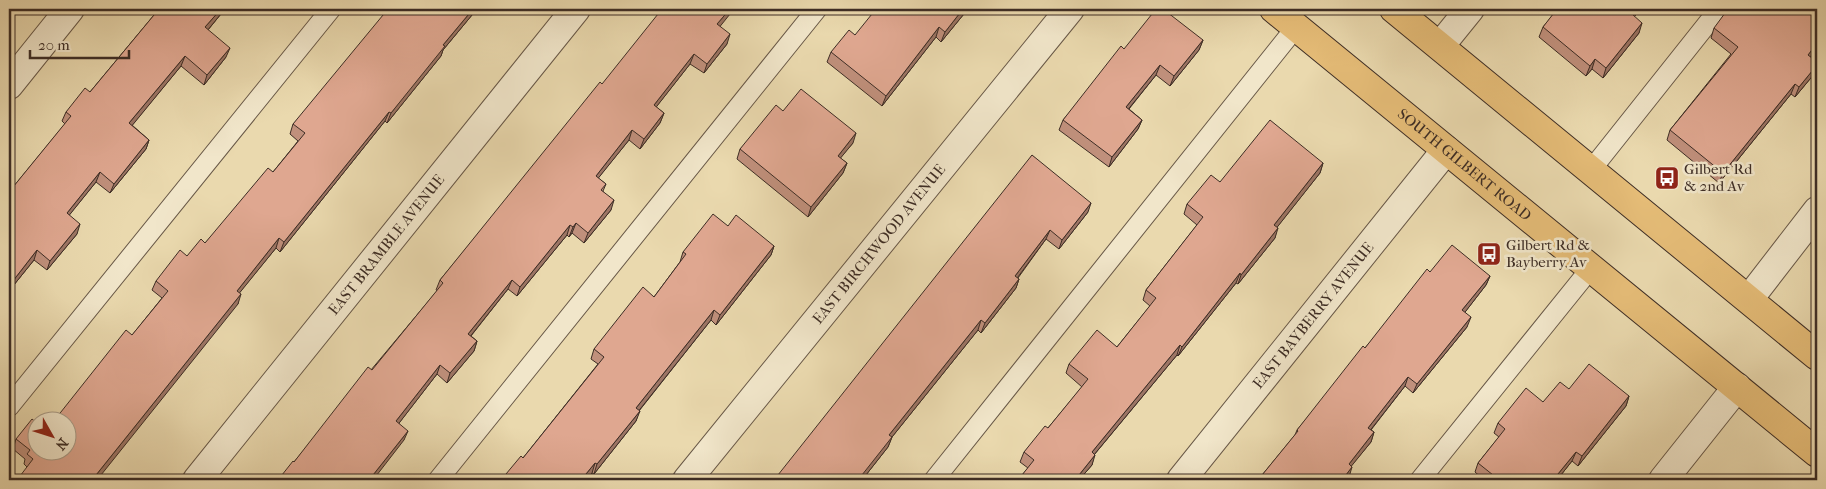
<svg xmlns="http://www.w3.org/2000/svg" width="1826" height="489" font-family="'IM FELL French Canon',serif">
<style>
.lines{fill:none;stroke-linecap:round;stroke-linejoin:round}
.service-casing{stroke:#685847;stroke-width:21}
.minor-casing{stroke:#685847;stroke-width:30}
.primary-casing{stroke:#3d2d25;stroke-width:30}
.service{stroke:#f1e6ca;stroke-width:19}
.minor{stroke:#f1e6ca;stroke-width:28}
.primary{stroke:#e5bc77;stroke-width:28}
.wall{fill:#c0907c;stroke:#3d2d25}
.shaded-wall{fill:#9c7565;stroke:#3d2d25}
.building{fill:#dfa790;stroke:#3d2d25}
.labels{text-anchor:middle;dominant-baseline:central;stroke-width:5;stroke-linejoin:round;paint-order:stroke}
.street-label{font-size:15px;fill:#3d2d25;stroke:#f1e6ca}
.poi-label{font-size:15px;fill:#3d2d25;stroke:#f1e6ca;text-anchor:start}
</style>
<rect width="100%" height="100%" fill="#ead9ae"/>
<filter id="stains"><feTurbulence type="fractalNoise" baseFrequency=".004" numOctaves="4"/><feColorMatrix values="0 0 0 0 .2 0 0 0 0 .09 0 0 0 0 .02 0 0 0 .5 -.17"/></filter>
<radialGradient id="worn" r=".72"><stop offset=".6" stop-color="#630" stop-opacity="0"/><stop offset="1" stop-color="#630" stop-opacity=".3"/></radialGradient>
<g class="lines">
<defs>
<path id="service" d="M1591 170 1719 9
M9 407 331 9
M438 480 817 9
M934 480 1296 27
M1420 480 1591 268"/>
<g id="minor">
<path d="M1440 46 1470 9"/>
<path d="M9 85 70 9"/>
<path d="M1749 299 1817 211"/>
<path id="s1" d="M197 480 576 9"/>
<path id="s2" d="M687 480 1070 9"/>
<path id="s3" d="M1181 480 1446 150"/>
<path d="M1663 480 1737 387"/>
</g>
<g id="primary">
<path id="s4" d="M1274 9 1817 453"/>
<path d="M1394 9 1817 356"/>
</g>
</defs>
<use href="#service" class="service-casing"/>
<use href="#minor" class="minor-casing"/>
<use href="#primary" class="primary-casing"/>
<use href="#service" class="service"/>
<use href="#minor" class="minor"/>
<use href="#primary" class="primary"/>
</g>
<path class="wall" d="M159 9H225L208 30 226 57 204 85 181 66 132 125 149 140 146 149 110 193 96 182 69 215 77 234 47 270 34 260 9 291V192L65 124 62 121 66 112 90 92Z
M410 9H477L443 50 441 56 387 123 385 121 280 252 276 248 239 293 238 304 27 467 24 464 25 459 13 449 16 439 38 452 162 298 152 290 156 281 187 256 205 243 273 172 298 141 290 134 293 124 405 14Z
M968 9 941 42 936 37 882 106 827 62 831 52 855 35Z
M1554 9H1641L1634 16 1639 33 1603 78 1592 69 1586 76 1539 37 1543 27 1553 15Z
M1753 12 1811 57 1817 65V67L1815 73 1795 97 1791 94 1719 183 1667 140 1670 130 1731 54 1711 38 1714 28 1748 13Z
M720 26 727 44 704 73 690 64 656 107 664 113 660 123 640 149 629 140 598 178 606 184 603 191 611 210 584 243 572 233 569 237 567 235 517 296 508 289 471 336 477 341 474 351 447 383 437 374 399 423 404 440 294 462 437 291 436 290 440 280 602 84Z
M1203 40 1199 50 1170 86 1156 75 1129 109 1142 120 1138 129 1109 167 1059 130 1063 120 1124 49Z
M783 111 853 143 840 158 847 163 843 173 808 217 737 159 740 149Z
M1032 155 1088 212 1059 249 1046 239 1018 278 1019 279 1016 288 981 333 978 330 892 437 888 447 862 480Z
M1323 163 1320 173 1277 227 1275 238 1238 284 1236 283 1178 356 1177 355 1094 455 1092 465 1079 480H1018L1028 468 1020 462 1024 452 1048 428 1082 387 1066 373 1069 364 1117 347 1150 306 1143 300 1146 290 1197 225 1184 214 1187 204 1220 182Z
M728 226 774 246 771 255 716 325 711 320 639 411 636 421 594 474 592 473 586 480H501L523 458 598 364 591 359 594 349 654 297 680 262 683 252Z
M1430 272 1490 276 1486 285 1465 312 1467 327 1413 393 1405 386 1371 430 1374 432 1371 442 1351 466 1349 477 1346 480H1258L1295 435 1297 430 1365 348Z
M1569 389 1629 396 1626 406 1578 466 1572 461 1557 480H1484L1475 472 1478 463 1499 437 1494 433 1498 423 1543 402Z"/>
<path class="shaded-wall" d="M221 9H225L202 37 205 27Z
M473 9H477L443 50 441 56 387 123 391 113 443 45Z
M730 9H734L714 34 717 24Z
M963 9H968L941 42 945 32Z
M1636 9H1641L1628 24 1632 14Z
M1642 23 1639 33 1603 78 1606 68Z
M939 27 936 37 882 106 886 96Z
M730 34 727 44 704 73 707 64Z
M1203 40 1199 50 1170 86 1174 76Z
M1817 43V49L1804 64 1808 55Z
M230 48 226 57 204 85 207 75Z
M694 54 690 64 650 115 654 105Z
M185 56 181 66 126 133 129 123Z
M1595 59 1592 69 1586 76 1590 66Z
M1160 65 1156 75 1122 117 1126 107Z
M1817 65 1815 73 1795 97 1799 87Z
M1795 84 1791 94 1719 183 1723 173Z
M389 112 385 121 280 252 284 242Z
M664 113 660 123 640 149 644 139Z
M1142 120 1138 129 1109 167 1112 157Z
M632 130 629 140 592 186 596 176Z
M856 133 853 143 834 166 838 156Z
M149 140 146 149 110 193 114 184Z
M847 163 843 173 808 217 811 207Z
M1323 163 1320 173 1271 235 1274 225Z
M100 172 96 182 63 223 67 213Z
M614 200 611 210 584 243 588 233Z
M1091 203 1088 212 1059 249 1062 240Z
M576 223 572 233 569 237 573 227Z
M80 224 77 234 47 270 50 261Z
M570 225 567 235 517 296 520 287Z
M1278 228 1275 238 1238 284 1241 275Z
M1050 230 1046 239 1012 285 1015 276Z
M279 238 276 248 233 301 237 291Z
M774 246 771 255 716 325 720 315Z
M37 250 34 260 9 291V286Z
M1240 273 1236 283 1178 356 1182 347Z
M1490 276 1486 285 1459 320 1462 310Z
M1019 279 1016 288 981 333 985 323Z
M512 280 508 289 465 343 468 334Z
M241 294 238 304 97 480H92Z
M714 310 711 320 633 418 636 408Z
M1471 317 1467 327 1413 393 1417 384Z
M981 320 978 330 892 437 888 447 862 480H858L889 435Z
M477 341 474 351 447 383 450 373Z
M1180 345 1177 355 1088 462 1092 452Z
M440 365 437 374 393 431 396 421Z
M1408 377 1405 386 1365 437 1368 428Z
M1629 396 1626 406 1578 466 1582 456Z
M640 411 636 421 594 474 597 464Z
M408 431 404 440 373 480H369Z
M1374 432 1371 442 1345 474 1349 464Z
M1576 452 1572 461 1557 480H1553Z
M1095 455 1092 465 1079 480H1075Z
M595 463 592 473 586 480H581Z
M1352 467 1349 477 1346 480H1342Z"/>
<path class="building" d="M159 9H221L205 27 230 48 207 75 185 56 129 123 149 140 114 184 100 172 67 213 80 224 50 261 37 250 9 286V207L13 202 9 199V192L71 116 66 112 85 88 90 92Z
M388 9H398L405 14 410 9H473L443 45 445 46 391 113 389 112 284 242 279 238 237 291 241 294 92 480H17L33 459 27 454 30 450 16 439 32 419 38 424V452H68V422H53L126 330 132 335 168 291 156 281 180 250 187 256 201 239 205 243 268 168 273 172 305 133 293 124Z
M662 9H730L717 24 730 34 707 64 694 54 654 105 664 113 644 139 632 130 596 176 606 184 601 190 614 200 588 233 576 223 573 227 570 225 520 287 512 280 468 334 477 341 450 373 440 365 396 421 408 431 369 480H278L293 461 294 462 368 367 372 370 443 283 440 280 600 82 602 84Z
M876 9H963L945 32 939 27 886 96 831 52 849 30 855 35Z
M1156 9H1163L1203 40 1174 76 1160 65 1126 107 1142 120 1112 157 1063 120 1121 46 1124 49Z
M1557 9H1636L1632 14 1642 23 1606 68 1595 59 1590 66 1543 27Z
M1728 9H1742L1748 13 1750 10 1753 12 1756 9H1817V43L1808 55 1817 62V65L1799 87 1795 84 1723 173 1670 130 1738 47 1714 28Z
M801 89 856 133 838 156 847 163 811 207 740 149 776 105 783 111Z
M1270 120 1323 163 1274 225 1278 228 1241 275 1240 273 1182 347 1180 345 1092 452 1095 455 1075 480H1018L1034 460 1024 452 1045 426 1048 428 1088 379 1069 364 1097 330 1117 347 1156 298 1146 290 1203 217 1187 204 1211 175 1220 182Z
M1032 155 1091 203 1062 240 1050 230 1015 276 1019 279 985 323 981 320 889 435 892 437 858 480H774Z
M713 214 728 226 736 215 774 246 720 315 714 310 636 408 640 411 597 464 595 463 581 480H501L521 456 523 458 604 357 594 349 643 287 654 297 686 254 683 252Z
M1452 245 1490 276 1462 310 1471 317 1417 384 1408 377 1368 428 1374 432 1349 464 1352 467 1342 480H1258L1298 431 1297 430 1363 346 1365 348 1427 269 1430 272Z
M1589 364 1629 396 1582 456 1576 452 1553 480H1489L1493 475 1478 463 1505 429 1498 423 1526 388 1543 402 1560 382 1569 389Z"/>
<defs>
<symbol id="bus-square" viewBox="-11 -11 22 22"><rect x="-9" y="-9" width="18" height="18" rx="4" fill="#8f2418" stroke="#f1e6ca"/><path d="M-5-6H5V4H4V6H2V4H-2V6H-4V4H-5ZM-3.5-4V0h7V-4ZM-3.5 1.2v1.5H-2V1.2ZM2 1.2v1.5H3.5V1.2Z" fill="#fff"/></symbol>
</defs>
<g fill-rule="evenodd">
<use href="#bus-square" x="1653" y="164" width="28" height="28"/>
<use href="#bus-square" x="1475" y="240" width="28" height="28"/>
</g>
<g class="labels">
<g class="street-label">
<text stroke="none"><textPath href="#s4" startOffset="246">SOUTH GILBERT ROAD</textPath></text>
<text stroke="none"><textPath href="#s1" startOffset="302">EAST BRAMBLE AVENUE</textPath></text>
<text stroke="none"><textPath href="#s2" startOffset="304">EAST BIRCHWOOD AVENUE</textPath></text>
<text stroke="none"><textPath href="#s3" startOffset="211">EAST BAYBERRY AVENUE</textPath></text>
</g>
<g class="poi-label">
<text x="1684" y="169">Gilbert Rd<tspan x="1684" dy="17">&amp; 2nd Av</tspan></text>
<text x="1506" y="245">Gilbert Rd &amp;<tspan x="1506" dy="17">Bayberry Av</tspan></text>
</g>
</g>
<rect width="1826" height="489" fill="none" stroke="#ead9ae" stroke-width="30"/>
<rect x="10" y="10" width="1806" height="469" fill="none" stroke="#3d2d25" stroke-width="2.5"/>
<rect x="15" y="15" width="1796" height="459" fill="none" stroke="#3d2d25"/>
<g transform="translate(52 436) rotate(129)"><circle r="24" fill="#f1e6ca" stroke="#a99c88"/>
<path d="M0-4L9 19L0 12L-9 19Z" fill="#8f2418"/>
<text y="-8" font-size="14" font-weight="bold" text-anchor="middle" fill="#3d2d25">N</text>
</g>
<path d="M30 50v8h99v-8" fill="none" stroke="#3d2d25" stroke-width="2.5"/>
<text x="38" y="50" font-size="15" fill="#3d2d25" stroke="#f1e6ca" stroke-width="4" paint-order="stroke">20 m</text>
<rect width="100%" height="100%" filter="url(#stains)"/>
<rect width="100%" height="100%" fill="url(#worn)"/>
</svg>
